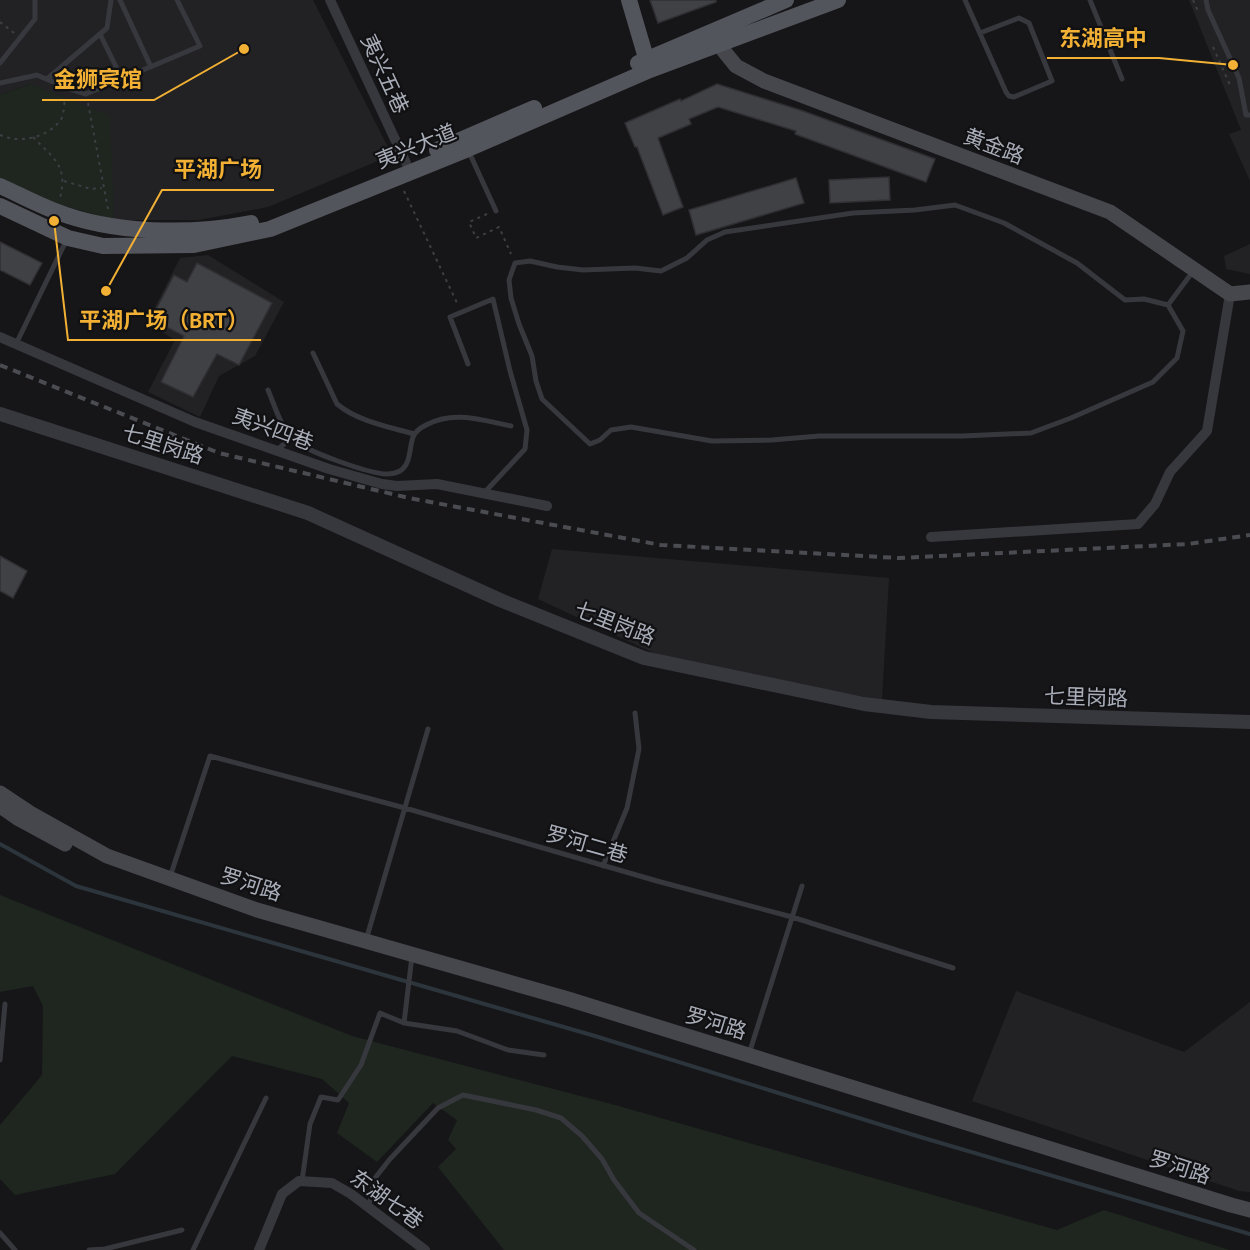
<svg xmlns="http://www.w3.org/2000/svg" width="1250" height="1250" font-family="'PT Sans','Noto Sans SC',sans-serif">
<style>
.built{fill:#222225}
.green{fill:#1e261f}
.lines{fill:none;stroke-linecap:round;stroke-linejoin:round}
.stream{stroke:#2c353c;stroke-width:4}
.building{fill:#404145;stroke:#303034;stroke-width:1.5}
.path{stroke:#3d3f44;stroke-width:2;stroke-dasharray:3 4.5;stroke-linecap:butt}
.service{stroke:#37383d;stroke-width:5}
.minor{stroke:#37383d;stroke-width:10}
.tertiary{stroke:#37383d;stroke-width:14}
.secondary{stroke:#45474d;stroke-width:15}
.primary{stroke:#53555c;stroke-width:16}
.rail{stroke:#4a4c52;stroke-width:4;stroke-dasharray:8 6;stroke-linecap:butt}
.labels{text-anchor:middle;dominant-baseline:central;stroke-width:4.5;stroke-linejoin:round;paint-order:stroke}
.street-label{font-size:21px;fill:#a8adb8;stroke:#111113}
.leader{fill:none;stroke:#f2b134;stroke-width:2}
.callout-dot{fill:#f2b134;stroke:#111113;stroke-width:2}
.callout-label{font-size:22px;text-anchor:middle;font-weight:bold;fill:#f2b134;stroke:#111113;stroke-width:4.5;stroke-linejoin:round;paint-order:stroke}
</style>
<rect width="100%" height="100%" fill="#161618"/>
<path class="built" d="M0 0H313L392 155 268 207 199 220H114L31 84 0 95Z
M1189 0H1250V181L1229 134 1241 130Z
M1250 244V274L1226 269 1224 256Z
M208 255 284 302 255 356 219 376 200 417 148 392 175 340 147 323 180 258Z
M552 549 889 578 882 700 716 671 658 655 538 599Z
M1016 991 1184 1052 1250 1002V1192L1239 1191 972 1101Z"/>
<path class="green" d="M31 84 110 116 114 220 51 202 0 179V95Z
M0 895 352 1036 615 1105 1057 1230 1104 1210 1229 1250H504L438 1167 456 1149 448 1140 457 1120 433 1103 377 1162 337 1133 349 1103 322 1079 232 1056 115 1174 15 1195 0 1179V1125L42 1075 43 1006 33 986 0 992Z"/>
<g class="lines">
<path class="stream" d="M0 844 76 886 595 1036 917 1136 1250 1234"/>
</g>
<path class="building" d="M650 0H716V2L658 23Z
M717 84 803 111 935 159 926 182 795 134 796 131 718 107 689 119 691 124 658 138 683 207 663 215 637 147H635L625 123 680 99 681 101Z
M889 177 890 200 830 203 829 180Z
M796 178 804 203 696 235 689 210Z
M0 242 42 263 30 285 0 270Z
M197 263 272 303 239 365 217 354 193 397 161 382 184 336 151 319 174 275 187 282Z
M0 556 27 571 13 598 0 591Z"/>
<g class="lines">
<path class="path" d="M1193 0 1198 11
M0 22 14 33
M1213 47 1230 85
M88 103 108 209
M0 135C19 144 46 138 60 121 64 116 64 105 65 98
M33 137C54 159 68 165 60 198
M64 181 91 189 102 188
M404 191 458 305
M487 214 469 222 476 238 499 227 511 254"/>
<path class="service" d="M120 0 151 67
M965 0 1006 92 1009 96 1014 97 1052 81 1029 23 1019 18 980 33
M1090 0 1122 79
M1206 0 1208 10 1239 78 1246 115H1250
M100 34 122 79
M0 63 35 19V0
M47 79 107 28 111 0
M0 83 37 75 67 88 86 94 200 46 177 0
M469 152 496 211
M955 205 1004 223 1077 263 1125 300 1144 299 1168 305 1183 331 1177 358 1153 382 1071 418 1031 433 962 436H819L772 440 712 441 631 427 611 430 600 440 590 444 542 399 536 381 532 356 519 324 511 298 509 280 515 263 530 261 557 267 583 270 635 268 661 271 687 258 707 240 725 232 853 213 915 210Z
M1168 305 1194 270
M16 344 67 239
M313 353 337 404C357 421 389 427 414 434
M468 364 450 317 493 299 510 371 527 430 525 449 484 493
M268 390C275 406 280 426 293 439 304 451 370 474 387 474 391 474 396 473 400 471 411 464 409 449 413 437 415 432 420 428 426 425 453 410 482 420 511 426
M277 450 291 438
M603 866 627 808 639 749 635 713
M170 877 210 756 405 808 657 881 792 917 953 968
M366 940 428 729
M404 1023 412 956
M749 1054 802 886
M0 1060 5 1004
M302 1181 310 1124 321 1097 338 1100 361 1065 380 1013 404 1023 457 1031 508 1050 544 1055
M369 1206 375 1178 390 1159 438 1108 463 1095 536 1110 561 1118 582 1136 602 1159 614 1180 639 1213 694 1250
M0 1233 15 1250
M89 1250 105 1249 182 1230
M193 1250 266 1098"/>
<path class="minor" d="M330 0 406 163
M0 337 195 422 329 469 382 484 397 486 437 484 547 506
M931 537 1138 524 1155 504 1170 472 1207 431 1230 294
M259 1250 282 1194 299 1181 332 1183 351 1194 425 1250"/>
<path class="tertiary" d="M0 414 308 513 500 600 644 658 864 704 931 712 1250 722"/>
<path class="secondary" d="M719 45 736 66 764 81 1110 212 1230 294 1250 292
M0 793 30 813 107 856 257 910 568 999 1231 1205 1250 1210
M0 806 19 819 65 844"/>
<path class="primary" d="M629 0 649 68
M638 63 786 0
M437 150 534 108
M0 186C18 194 36 204 55 211 113 234 190 235 251 223
M0 206 68 238 103 246 194 245 270 229 468 149 650 70 838 0"/>
<path class="rail" d="M0 365 219 453 409 498 661 545 899 558 1188 544 1250 535"/>
</g>
<g class="labels">
<g class="street-label">
<text transform="translate(385 74) rotate(65)">夷兴五巷</text>
<text transform="translate(416 146) rotate(-22)">夷兴大道</text>
<text transform="translate(994 146) rotate(21)">黄金路</text>
<text transform="translate(273 429) rotate(20)">夷兴四巷</text>
<text transform="translate(163 444) rotate(18)">七里岗路</text>
<text transform="translate(615 623) rotate(21)">七里岗路</text>
<text transform="translate(1086 697) rotate(2)">七里岗路</text>
<text transform="translate(587 844) rotate(16)">罗河二巷</text>
<text transform="translate(251 884) rotate(18)">罗河路</text>
<text transform="translate(716 1023) rotate(17)">罗河路</text>
<text transform="translate(1180 1167) rotate(18)">罗河路</text>
<text transform="translate(387 1199) rotate(36)">东湖七巷</text>
</g>
</g>
<path class="leader" d="M1233 65L1159 58H1047M244 49L154 100H42M106 291L162 190H274M54 221L68 340H261"/>
<g class="callout-dot">
<circle cx="1233" cy="65" r="6"/>
<circle cx="244" cy="49" r="6"/>
<circle cx="106" cy="291" r="6"/>
<circle cx="54" cy="221" r="6"/>
</g>
<g class="callout-label">
<text x="1103" y="46">东湖高中</text>
<text x="98" y="87">金狮宾馆</text>
<text x="218" y="177">平湖广场</text>
<text x="164" y="328">平湖广场（BRT）</text>
</g>
</svg>
